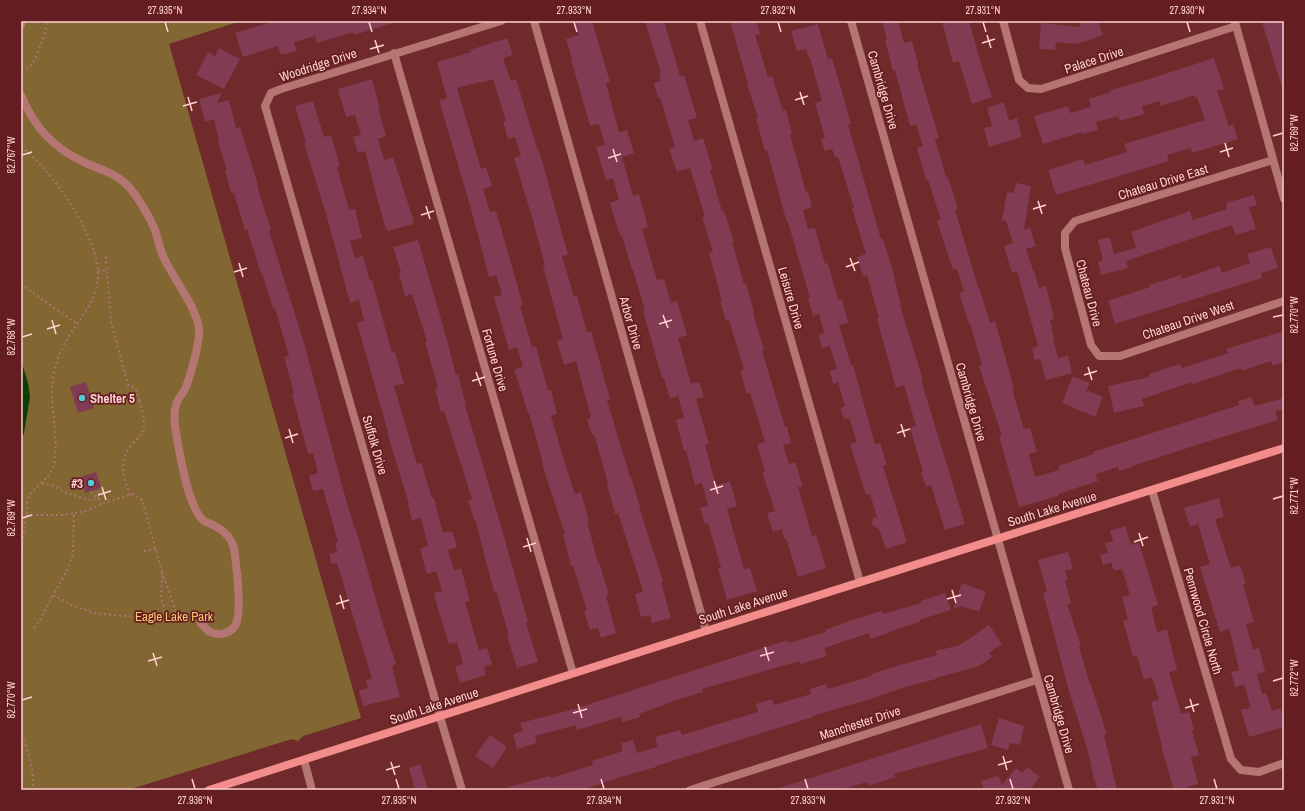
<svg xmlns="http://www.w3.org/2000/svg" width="1305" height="811" font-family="'Archivo Narrow',sans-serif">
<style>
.green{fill:#826733}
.water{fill:#0d3e07}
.building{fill:#813b52}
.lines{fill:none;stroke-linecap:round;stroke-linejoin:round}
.path{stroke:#ad7172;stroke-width:2;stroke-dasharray:2 3;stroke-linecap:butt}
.street{stroke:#b57573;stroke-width:8}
.secondary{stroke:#f28d8b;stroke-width:8}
.ticks{fill:none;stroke:#ffd2d0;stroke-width:1.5}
.poi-dot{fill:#51ccd4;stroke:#641e21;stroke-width:1.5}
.labels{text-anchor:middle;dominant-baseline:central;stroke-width:3.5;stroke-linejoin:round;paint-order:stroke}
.street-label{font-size:13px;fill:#ffd2d0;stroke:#641e21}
.poi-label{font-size:13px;font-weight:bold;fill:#ffd2d0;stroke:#641e21;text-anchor:start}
.park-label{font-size:13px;fill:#fac970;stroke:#641e21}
.neatline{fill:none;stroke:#ffd2d0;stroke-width:1.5}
.ticks-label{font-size:10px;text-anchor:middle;fill:#ffd2d0}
</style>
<rect width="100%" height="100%" fill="#702a2c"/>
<path class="green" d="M21 21H241L169 44 361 718 303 736 298 741 292 739 128 790H21Z"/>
<path class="water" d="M21 360 28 383 30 397 24 433 21 441Z"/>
<path class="building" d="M274 21H392L393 23 354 35 353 32 317 43 315 36 294 42 297 51 281 55 278 46 243 57 235 33Z
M575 21H592L610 82 606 83 619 132 627 130 634 153 622 157 633 196 639 194 648 227 642 229 657 280 664 279 671 303 677 301 687 335 678 338 691 384 699 382 704 397 696 399 709 444 705 445 716 486 730 481 737 506 727 509 744 569 750 568 757 591 727 600 718 568H721L708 523 705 524 700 508 708 506 702 483 695 485 686 450 684 451 676 420 684 418 678 396 670 399 664 378H662L643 311H645L633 270H632L622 235 620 236 610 203 619 200 613 178 606 180 596 147 605 145 599 124 590 126 571 59H572L566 39 579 35Z
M645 21H664L680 76 684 75 697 118 688 120 694 141 703 138 713 170H710L722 211H724L734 242H732L744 284 746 283 754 312 753 313 764 350 762 351 785 427 787 426 791 443 783 445 789 464 795 462 803 486 798 487 812 536 816 535 826 568 798 577 786 538 784 539 782 529 773 532 767 513 775 511 762 472H765L757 444 765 442 750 393 747 394 740 371 744 369 729 320 726 321 720 301H722L709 253 713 252 702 217H705L690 168 677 172 669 149 675 147 660 97 658 98 654 83 661 81 659 73H661Z
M730 21H757L760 34 755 35 768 77 772 76 783 111 786 110 792 134 790 135 806 192 808 191 812 207 803 210 808 229 815 228 825 264 828 263 838 300 842 299 848 323 839 325 851 365H853L875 444 880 443 887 465 883 466 907 542 886 549 879 529 872 525 873 518 877 517 870 494 866 495 850 444 857 442 849 418 844 419 840 408 845 406 838 382 833 384 830 371 837 369 830 346 822 348 819 335 824 333 819 314 813 316 808 298H810L788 222 787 223 767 150 765 151 756 119 758 118 747 84H748Z
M882 21H898L904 43 912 41 918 64H917L939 138 935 139 946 177H948L958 209 955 210 978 287H979L990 323 995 321 1014 388 1012 389 1024 429 1030 428 1037 452 1029 454 1035 477 1059 470 1058 466 1094 454 1093 452 1239 405 1238 401 1252 397 1254 406 1284 398V409L1275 412 1278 420 1206 442 1132 466V467L1119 471 1118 467 1095 474 1098 481 1058 494V496L1019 507 999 436H1002L979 366 982 365 970 323 969 324 959 293 964 291 957 269 953 270 937 221 941 220 928 180H926L917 148 923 146 916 124 910 126 895 70 893 71 885 40 887 39Z
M942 21H969L981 64 992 97 972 104 959 61 953 63Z
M1079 21H1098L1103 35 1077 44 1056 42 1055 50 1039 49 1041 23 1081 27Z
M1266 21H1284V86L1282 87 1262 22Z
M818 24 828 59 832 58 843 95 851 124 848 125 881 239H883L892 268 901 305H900L923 380H921L931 413 965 524 945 530 931 485 926 487 921 472H923L910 428 916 426 904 385 896 388 877 319 879 318 867 275 863 276 857 257 866 254 852 208H854L838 157H835L832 149 825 151 821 139 825 138 815 103 822 101 810 58H809L806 49 797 51 791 31Z
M507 38 513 55 503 58 511 81 516 79 538 151 539 150 568 255 562 256 574 297 577 296 587 332 591 331 610 399 607 400 630 477H631L640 507H639L663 581 661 582 671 618 652 623 650 615 641 617 635 594 643 591 618 513 615 514 607 484 608 483 594 434 592 435 587 419 591 418 576 361 564 365 557 341 563 339 543 267 545 266 534 224 514 158 521 156 515 137 508 139 503 122 506 121 493 79 481 83 480 82 457 88 481 169 486 167 492 186 483 189 490 212 496 211 523 305 520 306 532 347 536 346 548 391 551 390 557 414 551 416 563 457 575 494 581 492 589 521H587L598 563 599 562 609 595 606 596 616 633 601 638 598 628 590 630 584 611 587 610 573 566H571L563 535 565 534 542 464 543 463 529 413H528L514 369 523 367 517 347 509 350 494 297 502 295 496 275 489 277 471 209 439 100 447 98 437 62 471 52 470 50Z
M219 48 240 59 224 89 196 75 208 52 215 56Z
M1214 58 1224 89 1217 91 1229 126 1233 124 1238 139 1192 153 1191 148 1167 155 1169 161 1056 195 1048 170 1083 159 1085 165 1127 152 1124 144 1205 120 1197 97 1195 98V95L1161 106 1159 101 1142 106 1144 114 1120 121 1118 116 1096 122 1098 130 1083 134 1082 132 1043 144 1034 116 1068 106 1070 113 1091 107 1089 99 1111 92 1110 90 1143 81Z
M372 79 380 108H378L386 136 378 139 384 160 393 157 414 222H413V224L388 231V229L386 230 376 194 365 151 358 153 353 137 361 135 355 115 346 117 338 89Z
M222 93 217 103 229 100 236 128 240 127 258 185 257 186 271 230 269 231 304 343 343 489 354 527 355 526 384 628 396 664 392 666 400 697 363 706 359 691 368 688 366 680 372 679 337 563 332 564 329 554 337 552 335 542H338L323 489 313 491 309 476 318 473 313 453 308 454 292 394 294 393 284 357 289 356 275 308 273 309 262 273 261 274 247 229 245 230 234 193H231L225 171 227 170 218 142H219L214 119 205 122 199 99Z
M313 101 324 137 331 135 340 166 337 167 349 210 355 209 362 238 350 241 355 258 363 256 370 281 372 280 392 353 395 352 404 384 394 386 417 464 421 462 432 498H434L443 533 452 531 457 547 448 550 454 570 461 568 470 601 465 602 479 650 487 648 492 664 484 667 486 675 460 683 455 667 463 664 457 642 449 644 438 609 434 593 442 591 436 571 427 574 420 549 428 546 421 518 412 520 408 505 409 504 387 432H388L357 323 364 321 359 300 350 303 327 217 304 143H306L295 106Z
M1004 102 1009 121 1017 118 1022 137 989 147 984 128 992 126 987 108Z
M1016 183 1031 186 1024 230 1030 228 1036 246 1026 249 1033 270H1034L1039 288 1046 286 1054 319 1050 320 1054 338 1053 339 1058 358 1068 356 1072 373 1046 380 1040 359 1035 360 1032 348 1038 346 1017 271 1012 273 1004 246 1013 243 1006 221 1002 220 1007 192 1014 193Z
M1254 195 1257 205 1249 207 1256 229 1236 235 1232 225 1126 261 1128 268 1101 275 1098 262 1103 260 1098 240 1110 237 1114 254 1136 248 1131 232 1190 211 1193 220 1227 209 1226 203Z
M418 240 445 333 456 375 458 374 466 405H465L499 519 528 622 526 623 538 662 517 668 507 636H509L496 591 494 592 475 519 474 520 468 500 472 499 444 411 441 412 435 389 438 388 425 342 427 341 412 294 405 296 399 273 401 272 393 247Z
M1271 247 1278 268 1261 273 1262 278 1115 324 1108 301 1150 287 1149 285 1181 275 1182 279 1219 266 1222 273 1250 263 1247 254Z
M1284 331V362L1273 366 1271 361 1241 371V368L1192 384V382L1142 399 1144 406 1114 413 1108 386 1150 377 1149 374 1180 364 1182 368 1228 353 1226 349Z
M1073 376 1090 383 1086 391H1089L1103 397 1095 417 1062 403Z
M86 382 94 408 78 413 70 387Z
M96 472 101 488 85 493 81 477Z
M1219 498 1224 517 1215 519 1231 568 1240 565 1246 583 1243 584 1254 622 1246 624 1253 650 1259 648 1265 672 1257 674 1262 694 1266 693 1272 711 1280 708 1284 720V727L1249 737 1241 710 1251 708 1244 685 1235 687 1231 672 1239 670 1232 639 1229 629 1220 632 1200 567 1210 564 1207 555 1198 524 1190 527 1184 508Z
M1125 526 1131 545 1139 543 1158 605 1151 607 1157 632 1167 629 1177 670 1169 672 1181 714 1189 712 1194 730 1192 731 1199 755 1191 757 1198 784 1177 790H1174L1161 746H1162L1151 702 1159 700 1152 677 1144 680 1137 656 1133 657 1123 620 1128 619 1122 597 1130 595 1122 569 1114 571 1111 562 1103 565 1100 555 1108 553 1105 543 1113 541 1110 531Z
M1068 552 1073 569 1065 571 1068 579 1065 580 1071 604H1067L1081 646H1079L1090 685H1091L1107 734 1104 735 1117 790H1098L1095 781H1094L1089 755 1069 691 1043 593 1047 592 1038 560Z
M962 583 986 592 979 612 962 606 953 609Z
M945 593 951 610 919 620 920 622 888 632V633L870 639 869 633 824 648 827 656 800 664V661L702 689 703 692 677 700 639 714 640 717 622 722 621 717 577 730 576 725 535 736 537 743 517 749 513 734 523 731 520 723 571 710 763 648 788 640 789 643 826 632 825 630 855 619 882 611 883 614 921 603V601Z
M989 625 1002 644 989 653 992 657 979 666 936 678V679L905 687 874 698 812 716 813 717 656 766V767L624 776 583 790H508V787L550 776 551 778 593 765 592 761 623 751 621 743 633 740 637 753 658 747 655 737 680 730 682 735 758 712 756 704 772 699 774 705 811 694 810 689 826 684 828 689 872 676 871 674 897 666 937 655 936 651 960 645Z
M999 718 1024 726 1020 745 1010 743 1008 750 991 745Z
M981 724 988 748 894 774 895 777 869 786 867 782 839 790H779V788Z
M490 735 507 747 493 768 475 756Z
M420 764 428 790H415L409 768Z
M1027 767 1040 777 1029 790H984L981 781 998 776 1002 785 1016 768 1022 773Z"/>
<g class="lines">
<path class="path" d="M21 70C26 69 29 68 32 64 38 55 45 32 48 21
M21 147C52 170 94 231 98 270 99 278 97 286 94 294 89 309 78 322 69 336 62 347 57 359 54 372 47 402 60 434 54 465 51 479 33 487 28 498 27 501 27 507 27 510 25 523 24 536 21 549
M98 271 107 270
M21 284 77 324
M95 396 102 394 124 402 139 400 136 389 128 385 111 322 106 258 104 254
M42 483 54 486 64 492 88 500 98 499 99 490
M91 492 99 499 101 504
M130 495C123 476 118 459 133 443 138 438 143 434 144 428 145 421 141 407 139 400
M26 515H63L74 513
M144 551 156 549
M162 572 179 621 167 620 94 613 74 606 53 595 67 571 73 554 74 513 86 511 104 503 134 494 142 500 162 572V583L161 596 167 620
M34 628 42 617 53 595
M21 736 24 740C28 755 36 774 32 790"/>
<path class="street" d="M534 21 706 631
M700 21 860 582
M851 21 1069 790
M1003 21 1019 80 1028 88 1041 89 1236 26
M1235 22 1284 199
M21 25 22 21
M394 53 573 673
M21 95C34 127 54 149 86 163 99 169 115 173 126 184 136 193 149 216 155 230 158 238 159 247 163 256 172 277 199 310 199 331 200 343 190 376 186 387 184 392 180 396 178 400 173 410 174 422 176 433 180 454 188 508 204 521 207 523 212 524 215 526 225 531 231 538 234 548 236 564 243 614 235 626 232 630 227 633 222 634 212 635 207 631 201 623
M1273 160 1075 221 1065 233V248L1091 345 1099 356H1120L1284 301
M1152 490 1231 759 1241 770 1259 772 1284 763
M304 760 312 790
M462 790 440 717 265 106 271 93 281 89 501 21
M690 790 1037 680"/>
<path class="secondary" d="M209 790 706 631 1284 448"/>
</g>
<path class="ticks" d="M165 22 168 32M369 22 372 32M574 22 577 32M778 22 781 32M983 22 986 32M1187 22 1190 32M987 35 991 48M375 40 379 53M982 43 995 39M370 49 384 45M800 92 804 105M188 97 192 111M795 100 808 96M183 106 197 102M1273 136 1283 133M1225 143 1229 157M613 149 617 162M1220 152 1233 148M22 155 32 152M608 158 621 154M1038 201 1042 214M426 206 430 219M1033 209 1046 205M421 215 434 211M850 258 855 271M239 263 243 277M846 267 859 262M234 272 247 268M663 315 668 328M1273 317 1283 315M52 320 56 334M659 324 672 320M47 329 60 325M22 337 32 334M1088 367 1092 380M476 372 481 386M1084 375 1097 371M472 381 485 377M901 424 905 437M289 429 293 443M897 433 910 429M285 438 298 434M714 481 718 494M102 487 106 500M710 490 723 486M98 495 111 491M1273 499 1283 496M22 518 32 515M1139 533 1143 546M527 538 531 552M1134 542 1148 537M523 547 536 543M952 590 956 603M340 595 344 609M947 599 961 595M336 604 349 600M765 647 769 661M153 653 157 666M760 656 774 652M148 661 162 657M1273 681 1283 678M1190 699 1194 712M22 700 32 697M578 704 582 718M1185 708 1199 704M573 713 587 709M1003 756 1007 770M391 762 395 775M998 765 1012 761M386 770 400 766M192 779 195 789M396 779 399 789M601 779 604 789M805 779 808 789M1010 779 1013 789M1214 779 1217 789"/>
<g class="poi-dot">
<circle cx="82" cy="398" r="4"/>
<circle cx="91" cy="483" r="4"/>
</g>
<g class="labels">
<g class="street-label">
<text transform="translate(1094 60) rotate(-18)">Palace Drive</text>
<text transform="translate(318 65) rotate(-18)">Woodridge Drive</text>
<text transform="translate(883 90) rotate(74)">Cambridge Drive</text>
<text transform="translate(1163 182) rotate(-17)">Chateau Drive East</text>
<text transform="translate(1089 293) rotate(75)">Chateau Drive</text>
<text transform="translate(791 298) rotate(74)">Leisure Drive</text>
<text transform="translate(1188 320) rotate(-19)">Chateau Drive West</text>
<text transform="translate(631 323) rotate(74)">Arbor Drive</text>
<text transform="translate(495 360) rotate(74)">Fortune Drive</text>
<text transform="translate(971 402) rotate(74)">Cambridge Drive</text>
<text transform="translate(375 445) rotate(74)">Suffolk Drive</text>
<text transform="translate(1052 509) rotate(-17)">South Lake Avenue</text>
<text transform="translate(743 606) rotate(-18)">South Lake Avenue</text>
<text transform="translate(1203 621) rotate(74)">Pennwood Circle North</text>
<text transform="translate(434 706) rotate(-18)">South Lake Avenue</text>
<text transform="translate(1059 714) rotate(74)">Cambridge Drive</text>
<text transform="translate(860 723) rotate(-18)">Manchester Drive</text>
</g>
<g class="poi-label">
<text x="90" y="398">Shelter 5</text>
<text x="83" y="483" text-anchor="end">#3</text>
</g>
<g class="park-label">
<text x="174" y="616">Eagle Lake Park</text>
</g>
</g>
<rect width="1305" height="811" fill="none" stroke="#641e21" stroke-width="44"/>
<rect x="22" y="22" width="1261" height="767" class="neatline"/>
<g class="ticks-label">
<text x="165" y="14">27.935°N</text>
<text x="369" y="14">27.934°N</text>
<text x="574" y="14">27.933°N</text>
<text x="778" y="14">27.932°N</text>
<text x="983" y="14">27.931°N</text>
<text x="1187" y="14">27.930°N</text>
<text transform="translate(1294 133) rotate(-90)" y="4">82.769°W</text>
<text transform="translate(11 155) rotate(-90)" y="4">82.767°W</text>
<text transform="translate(1294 315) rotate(-90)" y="4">82.770°W</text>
<text transform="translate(11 337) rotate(-90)" y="4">82.768°W</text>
<text transform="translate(1294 496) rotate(-90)" y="4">82.771°W</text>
<text transform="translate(11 518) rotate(-90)" y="4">82.769°W</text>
<text transform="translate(1294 678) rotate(-90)" y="4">82.772°W</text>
<text transform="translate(11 700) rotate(-90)" y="4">82.770°W</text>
<text x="195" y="804">27.936°N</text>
<text x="399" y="804">27.935°N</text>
<text x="604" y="804">27.934°N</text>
<text x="808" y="804">27.933°N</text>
<text x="1013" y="804">27.932°N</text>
<text x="1217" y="804">27.931°N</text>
</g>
</svg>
